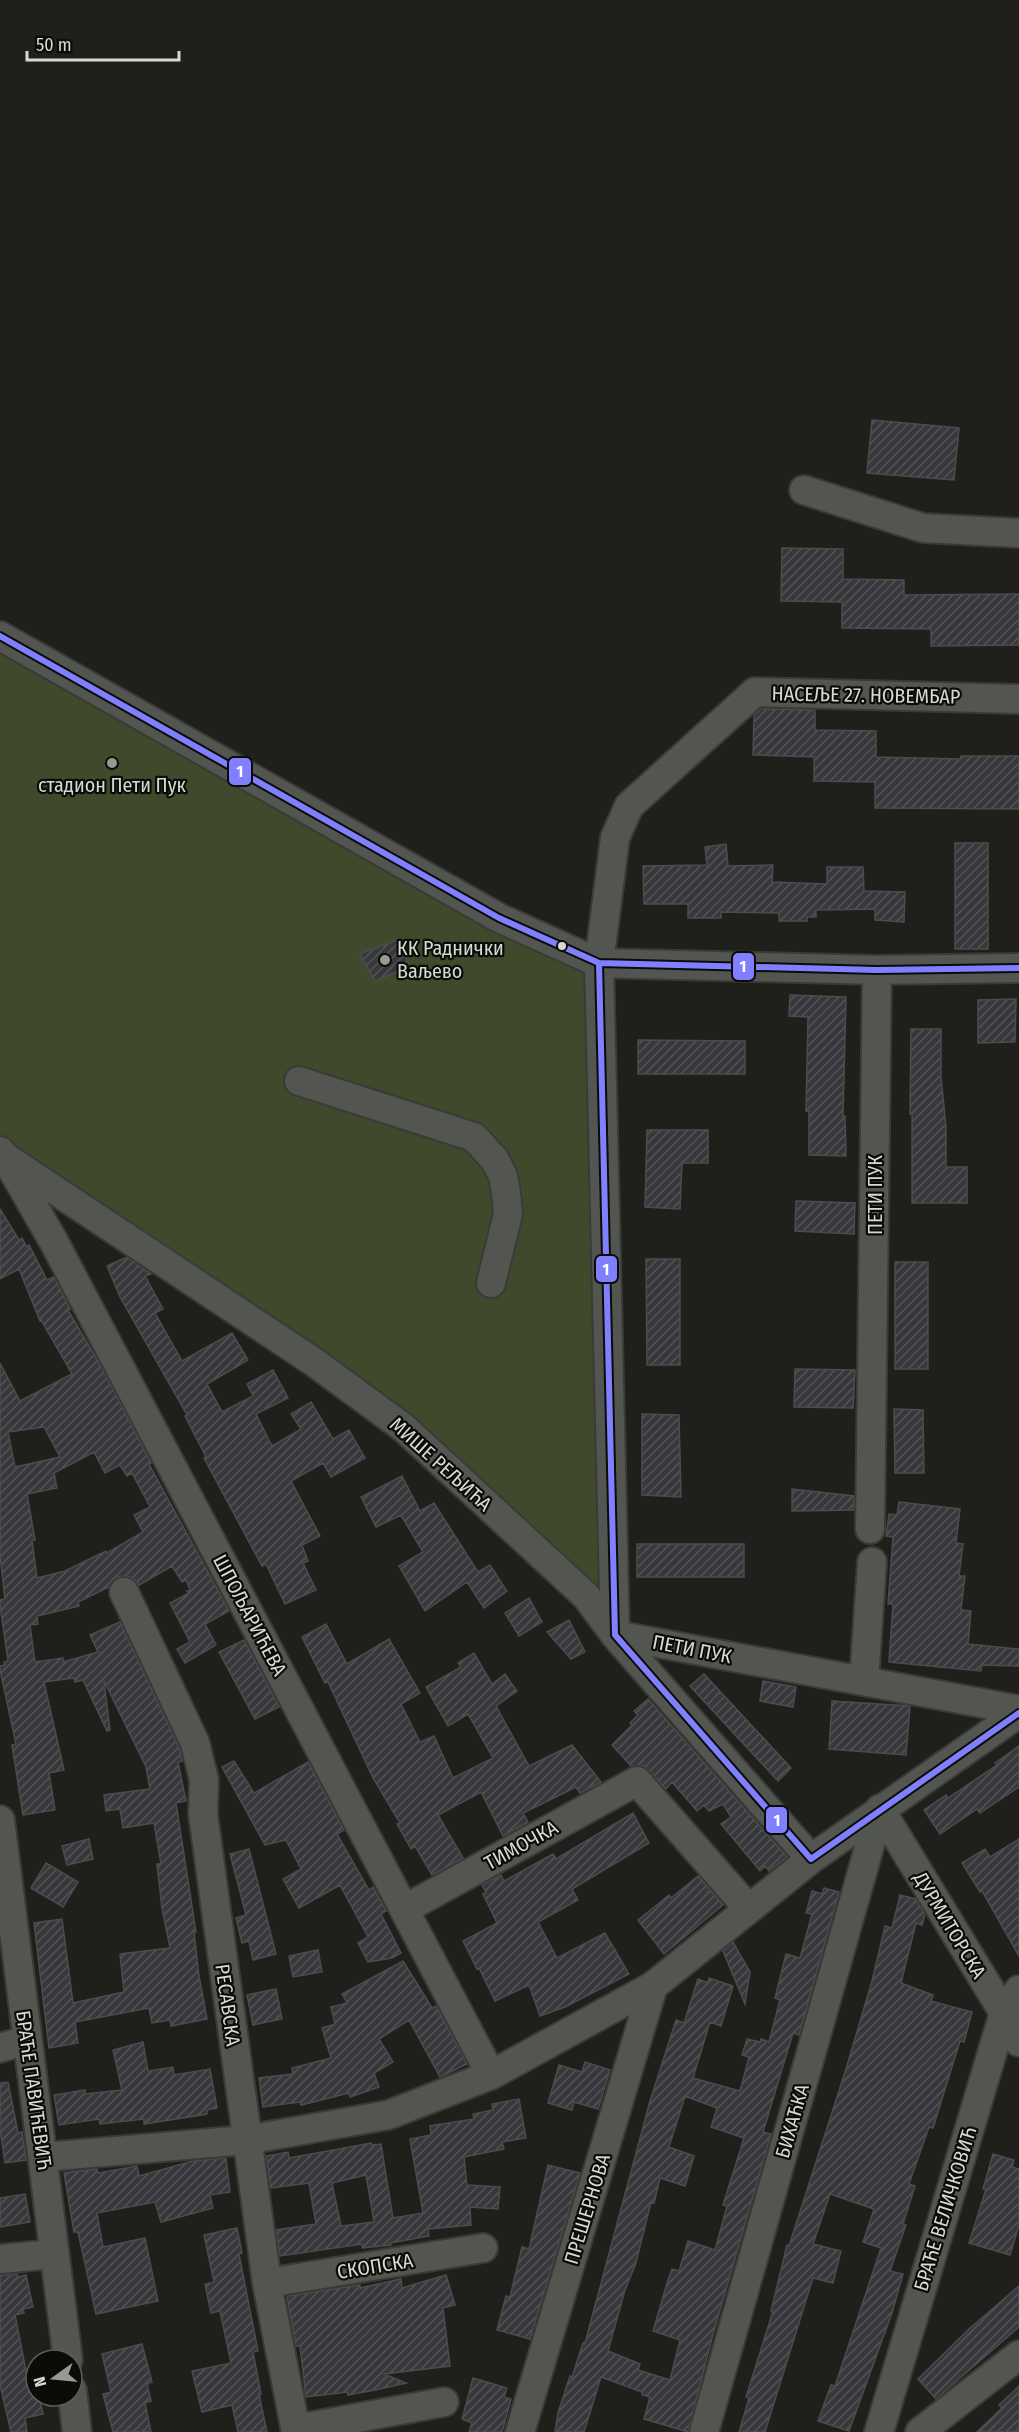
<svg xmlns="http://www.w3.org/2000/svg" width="1019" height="2432" font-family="'Fira Sans Condensed',sans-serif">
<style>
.green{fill:#40492c}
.building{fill:url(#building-hatch);stroke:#4c4c4c;stroke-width:1.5;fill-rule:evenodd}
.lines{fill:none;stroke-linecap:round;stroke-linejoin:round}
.minor-casing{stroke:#3a3b37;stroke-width:32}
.minor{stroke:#535550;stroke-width:28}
.bus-1-casing{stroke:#0a0c07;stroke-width:10}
.bus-1{stroke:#8080ff;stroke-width:6}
.poi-dot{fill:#979993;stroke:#0a0c07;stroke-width:2}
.bus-dot{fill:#d7dad3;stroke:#0a0c07;stroke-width:2}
.labels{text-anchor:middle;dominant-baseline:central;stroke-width:4.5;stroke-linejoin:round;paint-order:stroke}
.street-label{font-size:20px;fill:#d7dad3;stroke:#0a0c07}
.poi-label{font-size:20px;fill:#d7dad3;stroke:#0a0c07}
.line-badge{stroke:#0a0c07;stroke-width:2}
.badge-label{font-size:16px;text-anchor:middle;font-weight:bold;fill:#fff}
</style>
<defs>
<pattern id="building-hatch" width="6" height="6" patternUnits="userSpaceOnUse" patternTransform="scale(1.5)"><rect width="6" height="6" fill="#37383c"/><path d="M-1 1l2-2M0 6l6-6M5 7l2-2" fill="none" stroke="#535457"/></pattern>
</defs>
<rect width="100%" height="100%" fill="#1f201b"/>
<path class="green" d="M0 636 599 963 615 1635 404 1428 0 1144Z"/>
<path class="building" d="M872 420 959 428 954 480 867 473Z
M782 548 843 549V579L904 580V595L1019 594V645L931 646V629L842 628V602L781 601Z
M761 709 815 710V730L876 731V757L961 759V756H1019V809L875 808V782L814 781V757L753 755 754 715Z
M955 843H988V949H955Z
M726 844 728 866 773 865 772 882 827 884V867H863L864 891 905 892 904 922 875 920V909L816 910V917H807V921H779V913L721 912V918H688V904H644L643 866 707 865 705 847Z
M397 940 410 966 375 981 360 954Z
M790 995 846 997 843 1116H845L846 1156 809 1155V1111H806L808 1017 789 1016Z
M1016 999 1015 1042 978 1043V1000Z
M911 1029H941V1077L946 1127V1167H967V1203H912V1114H910Z
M638 1040 745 1041V1074H638Z
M647 1130H708V1163H682L680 1209 645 1207Z
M796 1201 855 1203 854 1234 795 1231Z
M0 1209 19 1240 22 1238 27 1247 29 1245 47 1280 54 1277 70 1309 68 1310 103 1370 151 1463 149 1464 229 1611 205 1624 216 1645 185 1663 177 1649 190 1642 170 1603 189 1593 187 1591 190 1590 186 1580 182 1582 172 1566 139 1585 133 1578 125 1576 118 1577 109 1587 78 1602 79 1606 37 1616 38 1624 30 1625 35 1662 63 1658V1662L98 1652 90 1635 120 1622 180 1750 182 1761 178 1762 186 1801 176 1803 196 1932H194L199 1976 207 2019 171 2026 170 2020 152 2023 149 2008 75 2022 78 2043 49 2048 34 1923 62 1919 73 2003 124 1992 120 1954 170 1948 162 1908 157 1864H161L154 1823 123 1828 120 1809 106 1811 104 1795 150 1789 146 1767 104 1681 110 1730 107 1731 83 1680 75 1682 74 1678 44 1682 64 1770 49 1773 55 1810 23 1815 12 1745 16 1744 0 1670V1666L5 1665 4 1662 8 1661 0 1605V1600L5 1599 0 1555V1363L20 1401 72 1374 41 1320 40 1321 19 1269 0 1279ZM44 1427 60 1457 15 1467 8 1432ZM94 1452 105 1473 120 1465 127 1476 132 1473 150 1507 134 1515 143 1532 107 1553 106 1551 65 1571 37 1578 32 1540H35L27 1494 57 1488 54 1473Z
M127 1257 151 1274 145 1276 163 1309 155 1313 182 1361 232 1333 248 1360 207 1384 222 1412 253 1396 247 1384 273 1370 288 1398 256 1414 272 1446 301 1429 291 1414 311 1402 333 1439 349 1430 365 1458 331 1477 323 1463 291 1481 320 1536 302 1545 308 1561 303 1563 316 1590 285 1604 266 1564 262 1566 204 1458 206 1457 185 1416 187 1415 120 1297 107 1266Z
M646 1259H680V1365H647Z
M895 1262H928V1369H895Z
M795 1369 855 1370 853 1408 794 1407Z
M894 1409 923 1410 924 1473H895Z
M642 1414 679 1415 681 1497 642 1495Z
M402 1476 420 1511 434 1503 478 1572 490 1565 507 1591 484 1608 467 1582 425 1611 399 1566 423 1552 401 1515 376 1527 361 1497Z
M792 1489 854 1496V1510L792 1511Z
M899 1502 960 1509 956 1543 963 1544 959 1576H965L961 1610 971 1611 968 1644 1019 1649V1666L982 1665 981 1671 889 1662 893 1604H888L893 1537 886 1536 889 1514 897 1515Z
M637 1544H744V1577H637Z
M529 1598 542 1622 519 1636 505 1613Z
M569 1620 585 1652 571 1659 547 1632Z
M326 1624 347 1664 389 1639 420 1693 401 1704 420 1742 434 1736 453 1778 493 1758 468 1714 448 1726 426 1687 461 1667 458 1663 474 1653 492 1684 505 1674 517 1691 496 1706 529 1766 572 1745 601 1782 580 1793 576 1787 523 1813 528 1822 503 1836 481 1792 438 1815 463 1858 432 1875 415 1846 411 1849 397 1824 400 1823 373 1778 328 1682 325 1683 302 1637Z
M244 1640 279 1707 255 1719 219 1652Z
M704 1674 791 1768 778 1781 690 1686Z
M763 1681 796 1687 793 1707 760 1701Z
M648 1699 787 1857 769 1871 765 1866 760 1871 721 1824 731 1817 723 1804 709 1811 704 1805 697 1811 672 1782 666 1789 644 1766H631L612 1745 632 1725 630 1723 638 1715 634 1711Z
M832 1701 910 1706 906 1755 829 1749Z
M1019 1746V1787L980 1813 977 1809 940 1834 924 1810 946 1795 948 1798 997 1765 995 1763Z
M234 1761 254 1793 308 1762 344 1830 337 1834 369 1890 373 1887 386 1911 381 1914 401 1953 392 1958 368 1962 358 1943 368 1937 340 1885 299 1908 283 1879 301 1869 286 1840 265 1845 222 1767Z
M633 1813 649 1843 572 1889 578 1900 538 1922 557 1958 605 1933 629 1974 565 2007 540 2016 529 1985 495 2001 479 1968 477 1969 463 1941 497 1923 483 1894 486 1892 482 1885 501 1875 504 1881 553 1854 556 1859Z
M89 1839 93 1859 67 1865 62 1846Z
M1019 1839V1956L982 1891 980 1892 962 1863 985 1849 990 1857Z
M249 1849 276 1954 253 1960 249 1941 242 1943 236 1918 246 1915 230 1854Z
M46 1863 78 1882 63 1907 31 1888Z
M698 1876 723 1905 664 1954 638 1920 669 1895 671 1898Z
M824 1888 839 1892 799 2035 793 2033 763 2132 771 2134 712 2338 688 2432 644 2419 650 2397 642 2395V2392L601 2377 584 2432H555L558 2413 570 2376 572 2377 583 2343H585L650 2101 676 2020 684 2023 698 1979 708 1983 709 1978 733 1986 721 2026 710 2022 693 2078 740 2091 749 2057 742 2055 747 2039 760 2042 761 2039 769 2042 780 2000 775 1998 786 1954 800 1958 812 1914 806 1913 812 1891 822 1894ZM685 2096 717 2108 711 2127 744 2138 723 2205 727 2206 715 2250 688 2241 679 2271 672 2269 668 2280 653 2331 680 2340 670 2380 638 2370 640 2364 608 2351 625 2290 636 2263 651 2202 654 2203 660 2178 685 2186 694 2156 669 2147Z
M900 1895 916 1899 925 1914 922 1925 916 1923 901 1983 933 1995 931 2001 972 2012 964 2042 960 2041 933 2128 929 2127 909 2184 915 2186 903 2224 906 2225 890 2271 903 2274 892 2313 849 2431 818 2421 831 2385 835 2386 881 2248 863 2242 874 2209 830 2194 813 2244 841 2251 833 2283 813 2278 765 2432H739L749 2398 746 2397 773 2311H771L787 2245 789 2246 846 2069 872 1981 885 1926 892 1928Z
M733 1942 750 1972 745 2004 723 1951Z
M318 1950 322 1972 293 1977 289 1956Z
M403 1961 432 2008 436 2006 467 2064 440 2077 409 2020 379 2039 393 2062 374 2073 379 2087 350 2097 349 2093 301 2105 300 2102 263 2107 259 2078 293 2074 292 2068 331 2058 322 2028 335 2024 331 2007 347 2003 342 1994Z
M276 1989 282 2019 253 2025 247 1995Z
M143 2042 148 2071 173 2067 174 2075 210 2069 217 2108 207 2110V2114L144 2124V2119L100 2124 99 2119 59 2125 54 2095 85 2090V2094L122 2090 113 2050Z
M585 2062 610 2070 598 2109 574 2102 572 2110 548 2103 559 2065 582 2072Z
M8 2082 18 2133 22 2132 26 2160 5 2163 0 2129V2083Z
M519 2099 526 2138 502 2142 504 2149 464 2157 467 2185 500 2187 498 2209 470 2207 471 2225 428 2229 429 2236 390 2243 391 2245 362 2248V2244L280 2256 276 2230 316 2224 309 2183 271 2188 266 2156 288 2152 289 2158 371 2143 372 2145 381 2144 393 2218 423 2213 410 2139 431 2135 430 2126 474 2119 473 2114 493 2110 492 2104ZM366 2175 374 2222 341 2226 332 2183Z
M993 2154 1014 2160 1012 2167 1019 2169V2225L1010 2255 969 2243 986 2189H983Z
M226 2158 230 2192 210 2195 213 2208 161 2222 155 2202 97 2213 103 2247 145 2238 158 2301 96 2314 78 2232H74L64 2173 97 2169 98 2173 137 2166 139 2176 193 2161Z
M548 2165 580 2173 530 2339 497 2330 506 2296 510 2297 522 2247 529 2249Z
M25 2194 30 2222 0 2227V2198Z
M237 2228 242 2253 239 2254 258 2351 253 2352 261 2394H259L267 2432H238L232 2405 202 2412 192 2371 231 2363 220 2311 211 2313 205 2284 214 2282 204 2235Z
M17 2274 18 2277 26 2275 33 2307 23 2309 24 2313 15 2315 26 2371 36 2369V2396H39L43 2414 25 2418 27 2432H11L0 2385V2275Z
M446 2275 455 2305 443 2308 450 2366 384 2374 406 2383 375 2390 348 2395V2392L306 2397 300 2346H296L287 2296 360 2285V2288L401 2279 402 2288Z
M1019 2286V2327L936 2399 918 2379 969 2329Z
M142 2344 152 2382 147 2384 151 2401 145 2403 151 2432H113L103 2394 111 2392 102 2354Z
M473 2378 507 2388 504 2397 511 2399 502 2432H469L472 2423 462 2419Z
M1019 2386V2432H977L1002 2408 999 2405Z"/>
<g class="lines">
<defs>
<path id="minor" d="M804 490 923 528 1019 533
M0 636 499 918 599 963 877 970 1019 968
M299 1081 474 1137 495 1160 503 1176 506 1193 508 1214 491 1283
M0 1151 5 1157 314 1362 404 1428 586 1596 615 1635 811 1859
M8 1162 54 1242 491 2075
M870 1529 877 970
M124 1592 195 1743 204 1780 203 1814 267 2283 296 2432
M615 1635 599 963 615 838 629 806 755 692 1019 699
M615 1635 1019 1710
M864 1681 872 1562
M880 1809 1004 2013 1019 2042
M0 1820 68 2360
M405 1909 637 1781 748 1908
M0 2048 27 2040
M44 2157 246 2140 388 2115 491 2075 653 1986 811 1859 1019 1713
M0 2259 54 2254
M267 2283 483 2248
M72 2390 77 2432
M296 2429 444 2402
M520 2432 653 1986
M704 2432 880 1809
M879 2432 1004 2013 1019 1990
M920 2432 1019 2355"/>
</defs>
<use href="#minor" class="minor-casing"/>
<use href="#minor" class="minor"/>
<defs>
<path id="bus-1" d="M0 636 499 918 599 963 877 970 1019 968
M599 963 615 1635 811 1859 1019 1713"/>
</defs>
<use href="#bus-1" class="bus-1-casing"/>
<use href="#bus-1" class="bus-1"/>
</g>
<g class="poi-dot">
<circle cx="112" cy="763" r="6"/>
<circle cx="385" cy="960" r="6"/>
</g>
<circle class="bus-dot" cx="562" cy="946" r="5"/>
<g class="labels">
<g class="street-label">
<text transform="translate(866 695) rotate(1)">НАСЕЉЕ 27. НОВЕМБАР</text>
<text transform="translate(875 1195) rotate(-90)">ПЕТИ ПУК</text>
<text transform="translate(441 1464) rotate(42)">МИШЕ РЕЉИЋА</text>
<text transform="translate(250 1615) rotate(62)">ШПОЉАРИЋЕВА</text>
<text transform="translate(692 1649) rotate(11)">ПЕТИ ПУК</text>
<text transform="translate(521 1845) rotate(-29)">ТИМОЧКА</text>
<text transform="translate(950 1925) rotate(59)">ДУРМИТОРСКА</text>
<text transform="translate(228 2005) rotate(82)">РЕСАВСКА</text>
<text transform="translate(34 2090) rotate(82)">БРАЋЕ ПАВИЋЕВИЋ</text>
<text transform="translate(792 2121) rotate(-74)">БИХАЋКА</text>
<text transform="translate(587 2209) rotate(-73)">ПРЕШЕРНОВА</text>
<text transform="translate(945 2209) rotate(-73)">БРАЋЕ ВЕЛИЧКОВИЋ</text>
<text transform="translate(375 2266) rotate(-9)">СКОПСКА</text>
</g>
<g class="poi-label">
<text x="112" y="785">стадион Пети Пук</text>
<text x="397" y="948" text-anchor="start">КК Раднички<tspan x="397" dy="23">Ваљево</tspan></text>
</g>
</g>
<g class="line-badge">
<rect x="228" y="757" width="24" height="29" rx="6" fill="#8080ff"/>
<rect x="732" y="952" width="23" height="29" rx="6" fill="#8080ff"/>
<rect x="595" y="1255" width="23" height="28" rx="6" fill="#8080ff"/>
<rect x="765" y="1806" width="23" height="28" rx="6" fill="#8080ff"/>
</g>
<g class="badge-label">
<text x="240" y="777">1</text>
<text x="743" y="972">1</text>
<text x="606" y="1275">1</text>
<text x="777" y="1826">1</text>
</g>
<g transform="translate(54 2378) rotate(255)"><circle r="28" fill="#0a0c07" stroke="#5c5e59" stroke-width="1.5"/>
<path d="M0-4.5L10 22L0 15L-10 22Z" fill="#979993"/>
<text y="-9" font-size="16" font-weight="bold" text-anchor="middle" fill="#d7dad3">N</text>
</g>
<path d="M27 51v9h152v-9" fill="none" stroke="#d7dad3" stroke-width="3"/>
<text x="36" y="51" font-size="18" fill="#d7dad3" stroke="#0a0c07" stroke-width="4.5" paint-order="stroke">50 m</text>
</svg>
